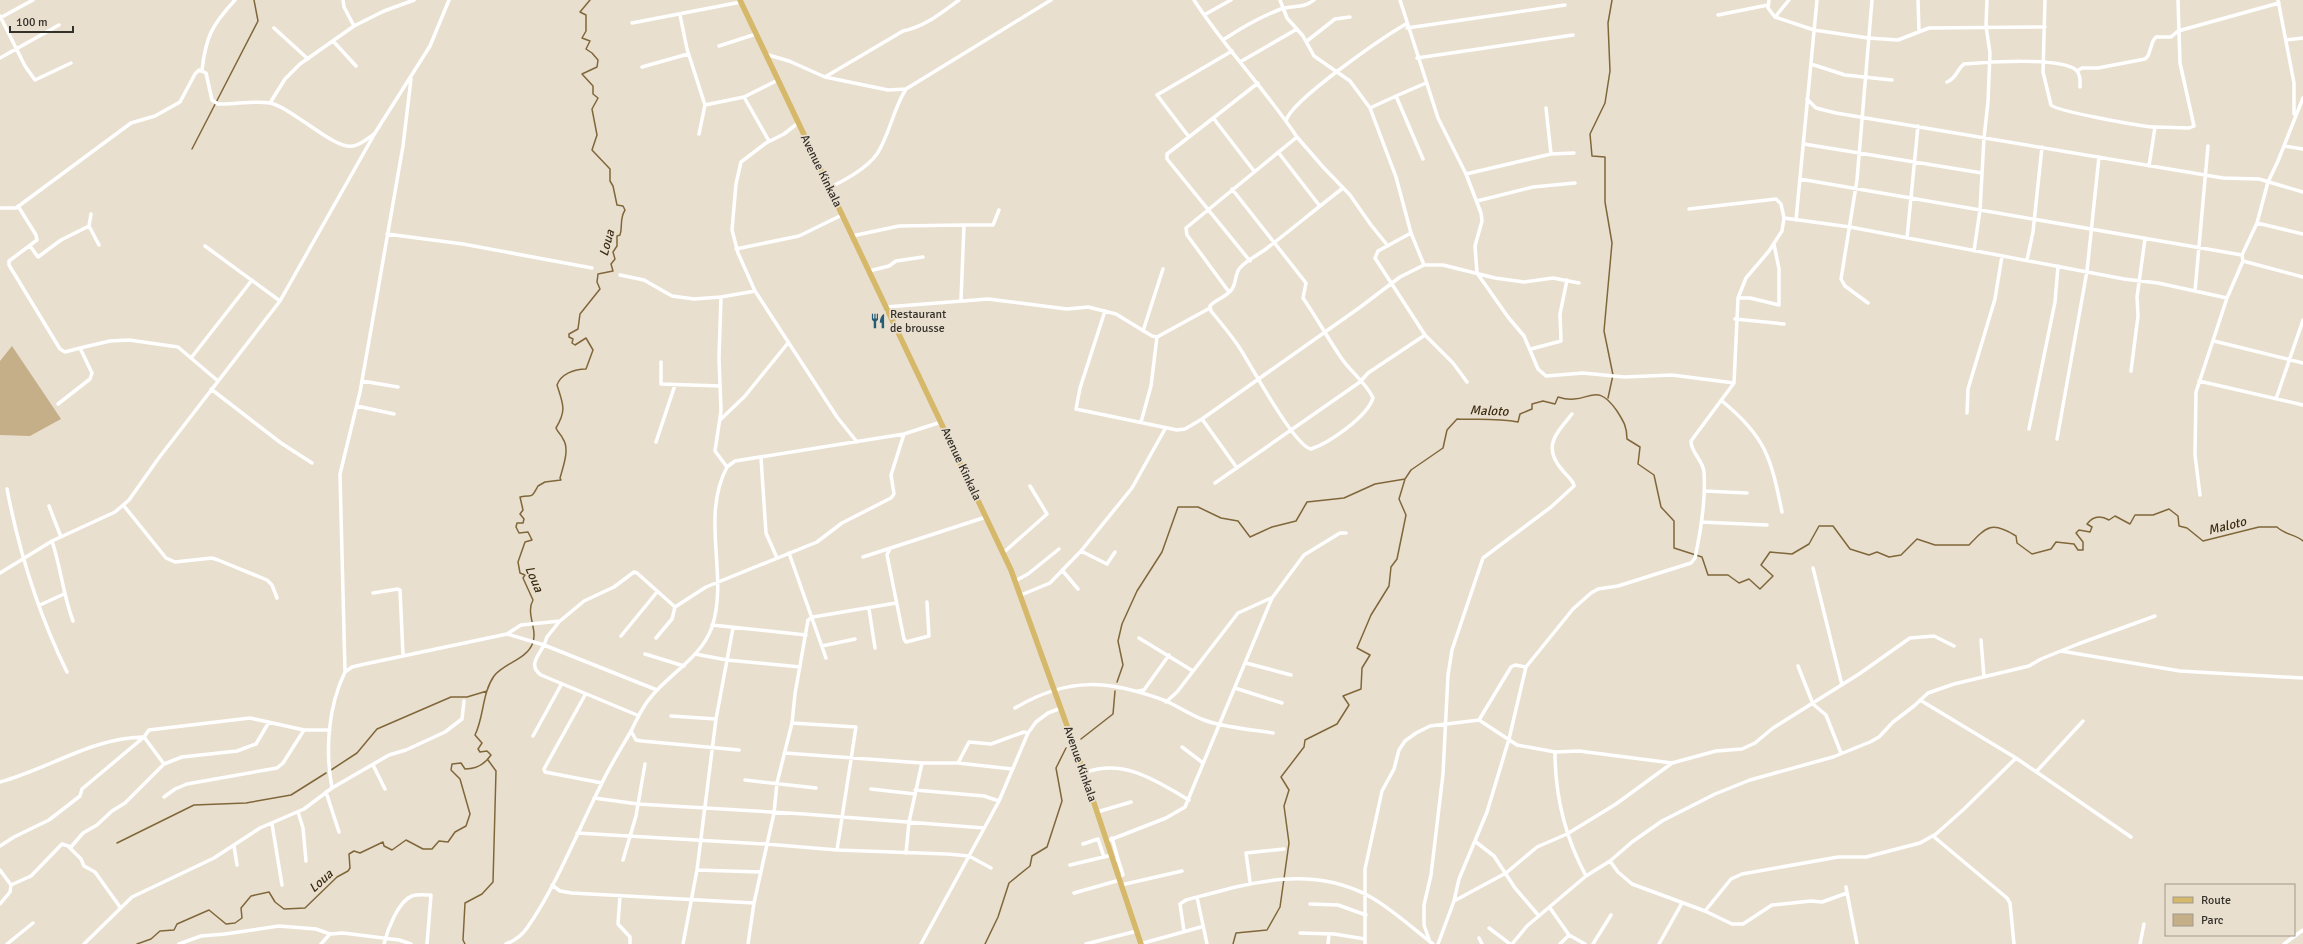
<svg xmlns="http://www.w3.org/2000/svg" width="2303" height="944" font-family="Signika,sans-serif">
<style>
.green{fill:#c5af88}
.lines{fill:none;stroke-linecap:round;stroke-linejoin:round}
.stream{stroke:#80673a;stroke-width:1.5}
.minor{stroke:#fff;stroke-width:3.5}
.primary{stroke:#d6b86a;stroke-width:5.5}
.labels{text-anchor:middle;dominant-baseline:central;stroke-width:3.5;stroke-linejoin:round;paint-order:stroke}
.street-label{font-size:12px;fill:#34302a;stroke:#e9dfcf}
.poi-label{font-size:12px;fill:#34302a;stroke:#e9dfcf;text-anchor:start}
.water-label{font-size:13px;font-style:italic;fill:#3c2d11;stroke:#e9dfcf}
</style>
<rect width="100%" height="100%" fill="#e9dfcf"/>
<path class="green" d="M12 346 61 419 30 436 0 435V361Z"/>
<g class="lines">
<path class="stream" d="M192 149 258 21 254 0
M1608 398 1613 375 1604 331 1612 243 1605 202V157L1592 156 1590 134 1605 103 1610 71 1608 23 1612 0
M1117 682 1123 665 1118 641 1122 624 1137 591 1162 552 1178 507H1198L1221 518 1238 521 1250 537 1272 527 1296 521 1307 502 1344 498 1375 484 1405 479
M1081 739 1113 714 1115 691
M331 770 357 753 377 729 451 697H467L487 691
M117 843 194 805 246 803 291 795 326 773
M137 944 151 939 160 931 174 930 177 924 209 910 226 924 235 923 242 918 241 908 251 896 269 892 275 902 284 909 305 908 337 877 348 871 350 868 349 854 354 851 360 853 383 842 384 846 392 850 406 840 423 849H432L439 841 448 842 455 832 466 826 470 814 460 779 451 770 452 764 461 763 465 769C476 769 485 764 491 755L487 751 480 752 478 749 482 743 475 735C484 717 482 693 494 676 504 663 525 660 532 645 539 630 525 614 533 600L523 578 525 575 520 573 518 562 525 542 532 540 528 532 519 533 516 527 517 523H523L524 519 520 514 523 510 520 497C534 494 530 500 538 486L545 482 561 480 560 478C563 467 570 449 563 439 561 434 558 433 556 428 567 410 563 404 557 385 561 374 574 369 586 369L593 350 586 338 575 345 572 343 573 339 569 337V334L578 329 580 314 600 289 597 282 598 274 613 271 611 264 615 259 613 252 617 246V236L620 235C623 226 619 220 625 210L623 206 617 205 613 186 610 181V169L592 150 597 135 592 109 598 98 593 94V86L582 74 597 67 598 60 592 53 586 49 590 41 582 38 586 31V15L580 12 590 0
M465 944 463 940 465 903 482 894 493 882 496 771 488 760
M985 944 998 917 1009 883 1030 866 1032 856 1047 847 1062 801 1056 768 1066 748
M1233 944 1236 933 1267 930 1280 907 1289 843 1284 806 1289 790 1281 777 1304 747 1305 740 1337 724 1349 705 1343 696 1361 689 1362 668 1370 655 1357 648 1371 615 1389 586 1391 567 1397 559 1406 515 1399 499 1405 479 1411 470 1443 448 1447 430 1457 419C1478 420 1497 418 1518 422L1520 414 1532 409V404L1543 401 1555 404 1558 397C1589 407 1594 378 1617 411 1624 422 1627 427 1627 439L1640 447 1638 464 1654 475 1661 507 1674 521V548L1702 557 1708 575H1728L1739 583 1749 579 1760 589 1773 576 1761 565 1770 552 1792 554 1809 544 1819 526H1833L1850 549 1869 555 1877 552 1889 557 1901 555 1917 539 1935 545H1969C1987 526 1992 521 2016 536L2017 543 2032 554 2051 549 2056 542 2074 544 2078 550H2083V542L2076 533 2079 530 2090 532 2092 527 2087 524C2093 516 2100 515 2109 520L2115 516 2130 524 2135 515H2153L2169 509 2178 516 2179 526 2187 528 2203 541 2259 527H2277C2285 535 2295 534 2303 541"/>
<path class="minor" d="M343 0 344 7 354 26
M1194 0C1225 48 1265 89 1297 137L1186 228 1187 235 1229 292
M1280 0 1287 18 1303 36 1314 56 1350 81 1370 108 1396 177 1411 233 1424 265
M1400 0 1438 118 1466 174 1481 213 1482 221 1475 246 1477 273 1508 317 1524 336 1538 369 1546 376 1583 373 1624 377 1672 375 1734 383
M1769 0 1768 8 1775 17 1789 0
M1918 0 1919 31
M2045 0 2043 72 2051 105C2056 111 2143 127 2155 127L2149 166
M2278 0 2294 83V114
M680 15 687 49 705 105 744 97 778 80
M1204 15 1231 0
M1718 15 1768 5
M0 16 25 66 35 80 71 63
M1775 17 1814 30 1868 38 1898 40 1929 28 2045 27
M0 18 33 0
M632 23 741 2
M274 28 308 59
M1407 28 1565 5
M1223 40C1241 28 1260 17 1281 9 1293 5 1303 9 1314 0
M2286 40 2303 38
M333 41 356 66
M1307 41 1335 19 1350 17
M719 46 756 34
M1232 51 1157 95 1189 137 1167 154V159L1250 261
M765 54 789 61 825 77 888 90 906 89
M0 58 59 25
M1417 58 1573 35
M1240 62 1297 29
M1811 64 1845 75 1892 80
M642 67 688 54
M202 70C206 36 212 25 235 0
M2077 71 2082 68H2098L2145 59 2148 56 2153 41 2156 37H2171L2178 31 2279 3
M825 77 903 31C926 26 941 13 959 0
M1947 82C1957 78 1957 69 1964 64 1986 62 2061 57 2076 70 2081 75 2080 81 2080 87
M1396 96 1426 83
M744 97 769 141
M1807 99 1816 108 1836 113 2223 178 2259 179 2303 192
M270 103 285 79 300 64 354 26 384 11 414 0
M1370 108 1396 96 1423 159
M1546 108 1551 154
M1214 119 1254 171
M1286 121C1290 101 1385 36 1406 24
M798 123 784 134 766 143 741 162 736 184 732 230 738 253 755 291 837 417 857 442
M2155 127 2189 128 2194 126 2180 63 2178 0
M699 134 705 105
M1189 137 1258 83
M1297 137 1323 167 1350 195 1371 225 1388 246
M1804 144 1982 173
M2284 146 2303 149
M1278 152 1319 205
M1466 174 1551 154 1574 153
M1800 179 2242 255
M829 188C845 180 866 169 877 154 890 134 893 109 906 89L1051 0
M1232 189 1306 283 1303 298C1317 318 1328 339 1342 359 1351 372 1368 385 1373 398 1367 417 1329 443 1311 449 1294 446 1251 365 1239 347 1231 335 1221 323 1211 311L1210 306C1216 299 1227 297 1232 289 1236 284 1235 275 1239 269 1245 261 1258 255 1266 249 1292 229 1317 208 1343 188
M1477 201 1533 187 1575 183
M18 206 36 235 37 240 9 261V265L60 349 65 352 80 348 92 373 90 379 58 404
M0 208H16L131 123 155 116 180 102 195 74 199 70 206 73 212 100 218 104C234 105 253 100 270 103 293 108 334 150 353 146 361 145 368 138 374 134
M91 214 89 226 99 245
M1784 218 1850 227 2124 279 2158 283 2227 298
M1796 220 1817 0
M2257 223 2303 234
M964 225H993L999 210
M1411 233 1378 251 1375 258 1425 335 1453 363 1467 382
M387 234 463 244 592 268
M852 236 899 226 964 225 961 300
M1907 238 1918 126
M30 246 38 257 61 240 89 226
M205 246 280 301
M736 249 799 236 842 215
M1974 251 1980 210 1984 138 1988 102 1990 53 1986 26 1987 0
M2027 260 2033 232 2042 147
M2243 261 2303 277
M869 271 889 266 896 261 923 257
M620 275 644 280 672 296 694 299 721 297
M2195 291 2208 146
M1738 298H1750L1779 305V269L1774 244
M1868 303 1845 286 1841 279 1857 180 1872 0
M886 307 988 299 1067 309 1088 307 1116 314 1152 336 1157 337
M1105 311 1080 388 1076 409 1177 430 1185 429 1202 419 1359 308 1400 277 1424 265H1443L1495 278 1524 282 1553 278 1579 283
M1735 319 1784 324
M1143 331 1163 269
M2214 341 2303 363
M80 348 110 341 129 340 178 347 218 381
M1531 349 1561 341 1560 314 1567 280
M191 358 252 280
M661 362V384L720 386
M2131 371 2138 316 2137 297 2145 239
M362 381 398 387
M2199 381 2303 405
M211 389 281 443 312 463
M2276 399 2303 320
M1722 401C1766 437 1771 458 1782 512
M357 406 394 414
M1967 413 1968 389 1995 299 2002 256
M1202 419 1237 468
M720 420 745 396 788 343
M1141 422 1151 386 1157 337 1210 308
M2029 429 2055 302 2058 266
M2057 439 2087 271 2099 157
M656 442 675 385
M761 458 766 533 777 558
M727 467 735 461 904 434 941 422
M1215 483 1360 382 1368 373 1425 335
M7 489C19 551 39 615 67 672
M1705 491 1747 493
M2200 495 2195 455 2196 392 2227 298 2243 261 2242 255 2257 223 2268 182 2278 161 2303 98
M49 506 61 537
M124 506 166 558 175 562 212 558 218 560 267 580 272 585 277 598
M1701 522 1767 525
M52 541C61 568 63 595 73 621
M890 548 887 555 904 639 906 642 929 636 927 602
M1081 551 1107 564 1115 552
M789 553 826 658
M1003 553 1047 514 1030 486
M863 557 986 517
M1813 568 1842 685
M1062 570 1078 589
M0 573 52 541 115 512 129 500 158 459 280 301 375 133 430 46 449 0
M1015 581 1028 574 1059 549
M373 593 398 589 400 590 403 655
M1021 595 1050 583 1081 551 1132 488 1165 429
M40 605 64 594
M675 607 706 587 817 542 842 523 891 498 894 494 891 475 904 434
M869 609 875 648
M712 625 806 635
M507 634 544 645 547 637 559 622
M621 636 657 592
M656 638 672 619 675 607
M1139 638 1193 671
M1981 640 1984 677
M822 646 855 639
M2061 651 2180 671 2303 678
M645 654 684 666
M695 654 727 660 800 667
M1246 663 1291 675
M1798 666 1813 704 1826 715 1841 753
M345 672 352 667 365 664 507 634 521 625 560 621 584 601 614 587 634 572 637 573 675 607
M1235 688 1282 703
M1138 691 1144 690 1169 655
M585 695 544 769 545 772 602 783
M1920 700 2016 758 2131 837
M1166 702 1177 692 1238 613 1271 598
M1015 708C1069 676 1109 680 1166 701 1179 707 1191 715 1204 720 1225 728 1250 729 1273 733
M637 715 541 675C528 666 538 656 544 645L657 690
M671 716 716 719
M1479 720 1511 667 1515 665 1526 667
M792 723 856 727 837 850
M631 731 636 740 642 741 739 750
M533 736 561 685
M144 737 164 764 182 757 237 751 256 744 269 722
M1182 747 1203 763
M1555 752C1555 796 1565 837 1586 876
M785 753 922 763H958L1012 769
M958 763 969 742 991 744 1024 732 1028 733
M373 765 385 789
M2036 772 2083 721
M1084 773C1123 758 1155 780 1189 800
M745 780 816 788
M0 782C48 769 92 738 143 737
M332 788C325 750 328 707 345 672L340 474 360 392 372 324 403 146 411 79
M871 789 915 794
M915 790 984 796 999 801
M326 792 339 832
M164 797 175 789 187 784 277 768 283 763 304 730
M594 798 638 804 804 814 984 828
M298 812 303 828 306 861
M1097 812 1131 802
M272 824 282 885
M577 833 766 844 837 850 947 854 969 856 991 868
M1933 836 2007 898 2010 903 2014 944
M1112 838 1118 859
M1107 841 1166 818 1185 807 1272 598 1304 555 1340 533H1346
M1476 842 1494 856 1515 888 1539 916
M1083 844 1098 839 1104 857
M0 846 14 837 49 820 80 796 82 789 144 737 149 730 250 718 304 730H330
M234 846 237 865
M69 847 81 859 84 866 95 872 120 907
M906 853 909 822 922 763
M623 860 636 816 645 764
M1113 861 1118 859 1123 875 1119 877
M1610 861 1618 872 1632 884 1705 911 1732 924H1743L1772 905 1811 901 1822 902 1847 893
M1070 865 1112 855
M0 870 11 885 10 892 0 904
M697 870 760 872
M1250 882 1246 853 1284 849
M11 885 31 876 62 844 71 847 83 833 97 825 112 811 125 803 164 764
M552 885 560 891 572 893 754 903
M1121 885 1182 871
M1846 887 1857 944
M1074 893 1120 880
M620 896 618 924 630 937V944
M1197 897 1207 944
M1454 901 1506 873 1537 847 1567 834 1616 804 1672 763 1716 751 1742 749 1755 743 1773 728 1859 674 1910 638 1934 636 1954 646
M1310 904 1338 905 1366 915
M1550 908 1569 935 1585 944
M1705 911 1731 879 1742 874 1838 857H1866L1920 843 1936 834 1964 809 2016 758
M1489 928 1510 944
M1184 931 1180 904 1186 900C1246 884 1307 864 1367 895 1390 907 1412 928 1433 944
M1300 933 1334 934 1365 939
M1479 938 1482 944
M1430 942 1424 925V905L1431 875 1443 774 1448 675 1452 650 1483 558 1551 507 1574 486C1574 481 1567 476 1563 471 1542 447 1555 435 1572 414
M7 944 33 923
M84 944 132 897 214 858 260 828 304 809 332 788 389 755 406 750 445 732 462 719 464 701
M179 944 201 936 225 934 279 926 316 929 330 934 343 933 399 940 411 944
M321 944 330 934
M384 944C387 931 398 901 412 896 417 894 425 895 431 895L427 944
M506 944C514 941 522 935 527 928 557 885 578 830 602 783 610 766 620 750 630 733 637 720 641 708 651 697 670 673 701 658 712 627 729 575 700 518 727 467L715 451 721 411 719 358 721 297 755 291
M683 944 697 870 716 719 733 628
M748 944 754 903 774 813 777 783 792 723 795 694 808 620 813 617 896 603
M921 944 999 801 1028 733 1036 722 1048 713 1061 708
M1086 944 1137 931
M1140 944 1201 927
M1328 944 1329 934
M1365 944V869L1382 791 1394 769 1399 750 1405 741 1416 733 1430 726 1479 720 1517 745 1555 752 1579 751 1672 763
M1438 944 1454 901 1459 879 1487 812 1509 739 1526 667 1573 609 1591 593 1598 589 1618 586 1691 563 1695 558C1701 530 1706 500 1704 472 1703 460 1691 453 1691 441L1734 383 1738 298 1746 278 1769 251 1782 231 1784 218 1781 204 1776 199 1689 209
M1512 944 1527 926 1586 876 1610 861 1632 842 1662 821 1715 794 1750 780 1833 757 1870 742 1879 737 1893 722 1914 706 1928 693 1954 684 2029 666 2041 659 2078 644 2155 616
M1560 944 1569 935
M1593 944 1611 915
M1659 944 1682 903
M2140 944 2144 924
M2284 944 2303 930"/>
<path class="primary" d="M740 0 1011 570 1084 773 1141 944"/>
</g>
<defs>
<symbol id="restaurant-bare" viewBox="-9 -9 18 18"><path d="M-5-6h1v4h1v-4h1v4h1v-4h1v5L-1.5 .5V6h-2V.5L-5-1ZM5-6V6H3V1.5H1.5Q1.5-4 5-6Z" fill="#255d77" stroke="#e9dfcf" stroke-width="2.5" paint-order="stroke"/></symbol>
</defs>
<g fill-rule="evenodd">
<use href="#restaurant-bare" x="867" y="310" width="22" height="22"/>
</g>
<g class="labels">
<g class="street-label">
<text transform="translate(821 171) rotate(64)">Avenue Kinkala</text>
<text transform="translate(961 464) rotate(65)">Avenue Kinkala</text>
<text transform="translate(1080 764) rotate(71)">Avenue Kinkala</text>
</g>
<g class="poi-label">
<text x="890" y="314">Restaurant<tspan x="890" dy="14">de brousse</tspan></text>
</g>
<g class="water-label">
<text transform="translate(607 243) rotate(-75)">Loua</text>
<text transform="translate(1489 411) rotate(2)">Maloto</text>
<text transform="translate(2227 526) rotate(-14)">Maloto</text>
<text transform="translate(534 579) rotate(67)">Loua</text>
<text transform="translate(321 881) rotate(-42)">Loua</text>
</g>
</g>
<rect x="2165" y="884" width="130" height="52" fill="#e9dfcf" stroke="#a1998d"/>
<rect x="2173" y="897" width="20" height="6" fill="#d6b86a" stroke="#a1998d"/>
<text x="2201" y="904" font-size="12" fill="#34302a">Route</text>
<rect x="2173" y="914" width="20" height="12" fill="#c5af88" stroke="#a1998d"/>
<text x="2201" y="924" font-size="12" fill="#34302a">Parc</text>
<path d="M10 26v6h63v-6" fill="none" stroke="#34302a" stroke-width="2"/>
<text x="16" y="26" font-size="12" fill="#34302a" stroke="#e9dfcf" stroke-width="3" paint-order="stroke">100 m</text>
</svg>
